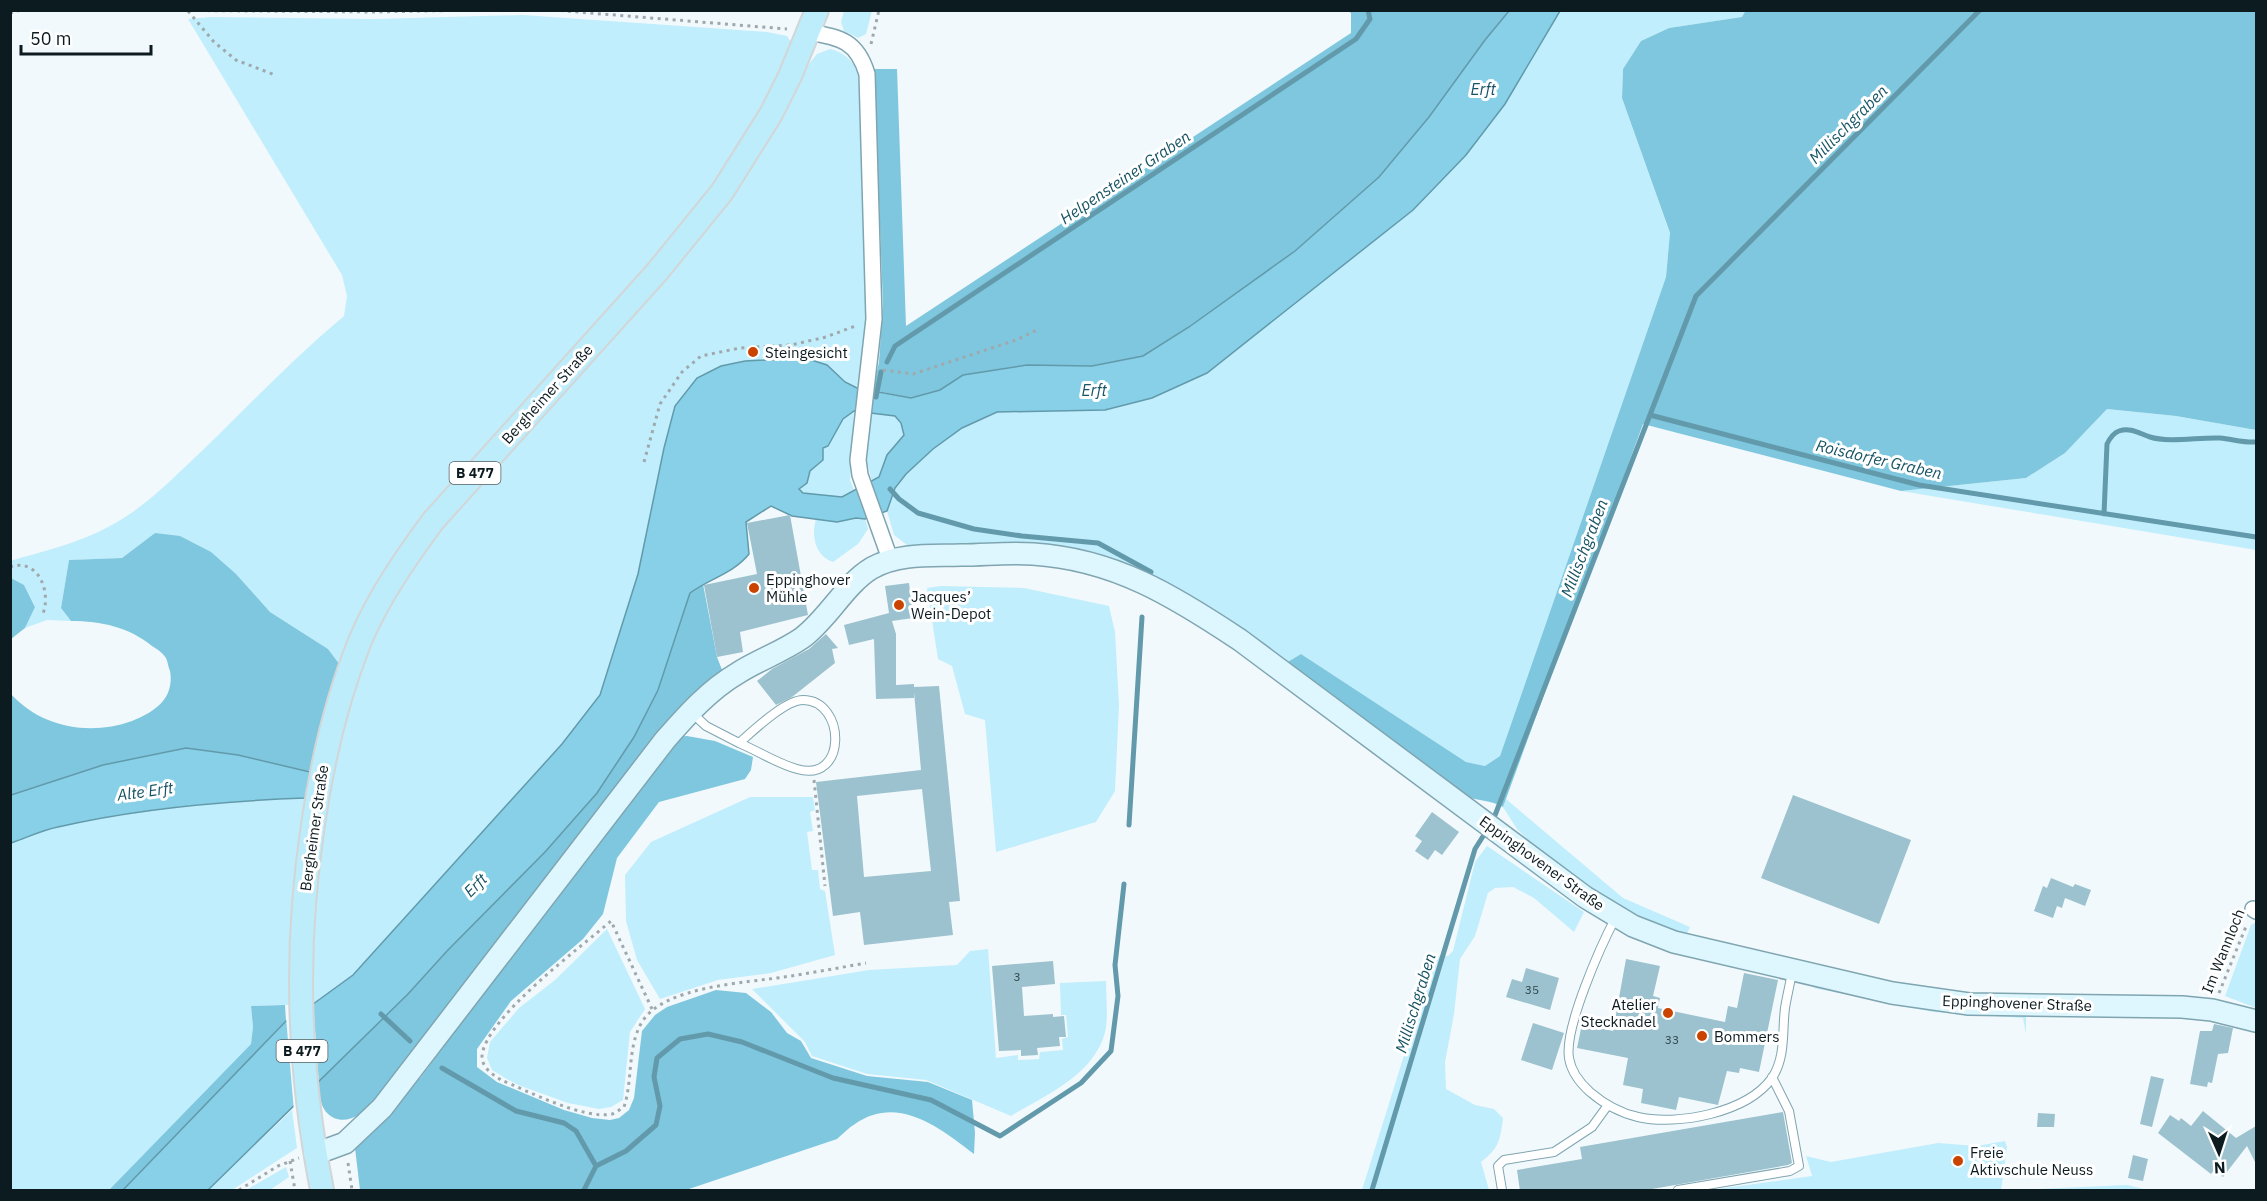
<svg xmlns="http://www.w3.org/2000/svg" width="2267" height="1201" font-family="'IBM Plex Sans',sans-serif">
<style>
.green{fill:#c0eefc}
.forest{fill:#7ec7de}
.water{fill:#87d0e7;stroke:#629aab;stroke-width:1.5;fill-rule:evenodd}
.pier{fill:#f2f9fc}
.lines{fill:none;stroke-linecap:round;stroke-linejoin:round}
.stream{stroke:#629aab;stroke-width:5}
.building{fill:#9bc2ce;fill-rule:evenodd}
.service-casing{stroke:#7fa5b1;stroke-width:10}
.minor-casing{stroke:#7fa5b1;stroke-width:18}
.secondary-casing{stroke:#7fa5b1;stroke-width:24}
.primary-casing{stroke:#d3d6d7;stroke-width:26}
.path{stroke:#9fa9ad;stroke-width:3;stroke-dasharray:3 4.5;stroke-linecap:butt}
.service{stroke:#fff;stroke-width:8}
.minor{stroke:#fff;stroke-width:15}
.secondary{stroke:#def6fd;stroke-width:21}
.primary{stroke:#bdecfb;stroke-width:22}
.poi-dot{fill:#ca4400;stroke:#fff;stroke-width:2}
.labels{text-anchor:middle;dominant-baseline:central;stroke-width:6;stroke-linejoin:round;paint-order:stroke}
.number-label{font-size:12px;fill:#30454c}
.shield{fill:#fff;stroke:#555f63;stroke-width:1.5}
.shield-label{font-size:14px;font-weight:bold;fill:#0c1b20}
.poi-label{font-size:15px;fill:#0c1b20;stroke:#fff;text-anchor:start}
.street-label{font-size:15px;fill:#0c1b20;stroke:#fff}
.water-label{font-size:16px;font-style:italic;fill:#165364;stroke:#fff}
</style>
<rect width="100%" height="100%" fill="#f2f9fc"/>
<path class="green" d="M844 11H872L866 34 858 38 844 31 841 22Z
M1560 11H1746L1743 17 1669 28 1641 41 1623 69 1622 98 1670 234 1666 277 1500 756 1485 766 1466 762 1301 654 1286 663 1187 594 1147 575 924 548 907 545 894 535 887 511 895 488 906 474 933 449 962 428 997 412 1105 410 1152 398 1207 373 1256 335 1466 155 1505 104Z
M523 15 767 32 787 36 793 45 781 74 741 147 683 227 425 515 398 550 374 590 340 665 328 649 270 612 236 574 155 533 122 558 69 560 61 608 71 621 47 620 25 628 35 606 24 585 11 578 10 561C44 551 79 543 110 526 146 507 175 476 205 448 251 403 295 357 344 316L347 296 342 275 188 19 211 17 374 19Z
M830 49C851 54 859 69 862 89L867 305 861 370 857 388 845 382 827 365 697 378 675 407 664 448 638 574 600 695 562 744 353 975 309 1007 317 867 326 800 351 695 370 644 393 599 442 526 698 241 759 157 781 119 809 64 817 54Z
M2107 409 2176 416 2256 430V550L1901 491 2026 478 2065 453Z
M854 411 850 480 854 490 842 497 802 493 798 490 807 483 810 471 823 460V448L827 446 843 419Z
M870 413 895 416 901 423 904 435 887 455 879 477 872 481 866 459Z
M856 518 865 519 868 529 858 544 833 562C815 556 811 536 816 519L837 522Z
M941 586 1024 588 1109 606 1115 632 1119 705 1115 791 1096 822 996 852 985 720 965 714 952 666 938 659 927 588Z
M750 797H813L815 810 810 812 813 831 807 832 812 870H818L820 889 825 891 835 955 771 973 718 980 660 999 637 960 626 921 625 875 651 842Z
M305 798 296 866 290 931 289 1005 251 1006 253 1027 251 1044 109 1190H11L10 843C26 838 42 830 58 827 139 808 223 801 305 798Z
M1506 799 1623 898 1690 927 1686 936 1648 923 1588 887 1541 853 1517 829 1503 807Z
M1487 846 1584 912 1574 932 1534 898 1513 887 1495 888 1488 893 1475 936 1460 959 1454 1014 1445 1062 1446 1089 1475 1105 1494 1109 1503 1118C1500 1141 1499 1148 1481 1162L1489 1190H1362L1435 956H1448L1453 951 1475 862Z
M2256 922V1008L2225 996 2251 925Z
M607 929 645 1009 630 1032 623 1100 611 1107 599 1109 568 1103 518 1085 505 1078 492 1070 487 1058 490 1042 519 1008 555 980Z
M988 949 996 1058 1018 1055V1060L1039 1059 1040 1052 1063 1050 1062 1039 1068 1037 1066 1015H1061L1060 983 1106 981C1106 996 1108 1013 1106 1028 1097 1074 1047 1094 1011 1116L926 1080 867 1074 812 1056 805 1042 752 989 869 970 957 965 970 951Z
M1814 983 2026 1012V1034L2023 1018 1933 1012 1814 988Z
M292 1110 297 1148 232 1190H208Z
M2005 1141 2007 1147 2001 1190H1710L1812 1176 1806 1156 1831 1162 1938 1143 1977 1146Z
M286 1167 289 1177 270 1190H246Z
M2127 1185 2148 1190H2014Z"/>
<path class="forest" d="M1746 10 2256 11V430L2176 416 2107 409 2065 453 2026 478 1901 491 1643 424 1503 807C1491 800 1477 801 1464 796L1286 663 1301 654 1466 762 1485 766 1500 756 1666 277 1670 233 1622 98 1623 69 1641 41 1669 28 1742 17Z
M1348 11H1509L1485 40 1429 117 1379 177 1295 251 1189 327 1143 356 1092 366 1027 365 963 375 940 390 911 398 873 390 879 362 883 304 874 69H897L906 326 1351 33V13Z
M155 533 180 536 211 552 236 574 270 612 328 649 340 665 332 685 310 772 238 755 103 765 11 795 10 693C41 728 90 736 132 721 142 717 156 710 163 701 170 693 172 681 170 671 168 667 168 662 166 658 163 653 157 649 152 646 129 627 101 621 71 621L61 608 69 560 122 558Z
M11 578 24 585 35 607 25 628 11 639Z
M703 584 717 657 724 675 404 1071C389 1087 359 1129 334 1118 320 1111 319 1096 319 1081L408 994 447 951 545 852 597 793 634 737 658 690 690 593Z
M687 736 715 741 753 757 751 770 745 779 659 802 617 858 603 914 583 939 511 1001 477 1049V1067L497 1082 564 1110 592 1118 610 1120 619 1118 629 1110 634 1098 642 1031 655 1015 667 1007 716 990 746 993 771 1012 787 1033 801 1041 811 1058 867 1076 928 1082 972 1100 975 1133 974 1154C940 1128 898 1094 855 1124 848 1128 843 1134 837 1139L686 1190H360L355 1148 421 1077 674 737Z
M285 1005 286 1021 123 1190H109L251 1044 253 1027 251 1006Z"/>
<path class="water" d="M1509 11H1560L1505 104 1466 155 1413 210 1207 373 1152 398 1105 410 997 412 962 428 933 449 906 474 895 488 887 511 865 519 856 518 837 522 792 516 771 506 746 522 749 554C734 573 709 579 690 593L658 690 634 737 597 793 545 852 447 951 408 994 208 1190H123L286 1021 309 1007 353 975 562 744 600 695 638 574 664 448 675 406 697 378 721 366 745 361 805 358 827 365 845 382 857 388 911 398 940 390 963 375 1027 365 1092 366 1143 356 1189 327 1295 251 1379 177 1429 117 1485 40ZM854 411 895 416 901 423 904 435 887 455 879 477 842 497 803 493 799 489 807 483 810 471 823 460V448L828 446 843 419Z
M186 748 238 755 310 772 305 798C223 801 139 808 58 827 42 830 26 838 11 843V795L103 765Z"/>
<path class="pier" d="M313 1001 319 1085 294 1112 286 1017Z"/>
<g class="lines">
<path class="stream" d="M887 362 895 346 1356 39 1370 19 1368 10
M876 397 881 372
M1650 415 1919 485 2256 537
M890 489 899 499 918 513 974 529 1022 536 1098 543 1151 572
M2104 514 2107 444C2110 438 2113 433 2119 431 2131 427 2140 434 2150 437 2169 443 2199 437 2220 438 2232 439 2244 443 2256 442
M1492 823 1696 296 1980 10
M1129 825 1142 617
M381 1014 410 1041
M442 1068 516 1111 564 1123 576 1131 596 1166
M584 1190 596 1166 626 1151 656 1125 660 1106 654 1077 657 1058 680 1039 708 1034 742 1042 833 1078 931 1100 1000 1136 1081 1083 1111 1051 1118 996 1115 965 1124 884
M1372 1190 1475 849 1487 830"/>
</g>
<path class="building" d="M790 515 808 615 740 632 743 652 717 657 704 585 757 574 747 523Z
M909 583 913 618 892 621 896 634V685L914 684V687L939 686 960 901 949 902 953 935 864 945 860 912 833 916 816 782 921 770 914 692V698L876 699 874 639 849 645 844 625 889 613 885 586ZM922 789 931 871 864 877 857 796Z
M826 634 838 648 832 649 835 663 792 697 776 705 757 681 772 669 809 649Z
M1793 795 1911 840 1879 924 1761 878Z
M1432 812 1459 832 1442 855 1435 850 1428 860 1415 851 1422 841 1415 836Z
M2051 878 2073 887 2075 884 2091 890 2085 906 2065 898 2062 908 2057 906 2053 918 2034 911 2043 886 2047 888Z
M1626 959 1660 966 1653 996 1660 998 1658 1008 1725 1022 1728 1006 1737 1008 1744 973 1778 980 1759 1072 1740 1068 1739 1073 1727 1071 1718 1105 1679 1097 1676 1110 1641 1103 1643 1089 1623 1085 1628 1058 1577 1048 1582 1024 1613 1031Z
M1053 961 1055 984 1022 987 1024 1016 1053 1014V1017L1064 1016 1066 1037H1059L1060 1046 1037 1048 1038 1055 1021 1056V1050L999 1051 992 966Z
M1526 968 1559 978 1550 1010 1506 997 1512 979 1522 982Z
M1533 1023 1564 1033 1552 1070 1521 1060Z
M2214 1024 2233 1028 2228 1053 2218 1054 2212 1083 2208 1082 2207 1087 2190 1084 2200 1031H2212Z
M2151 1076 2164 1079 2152 1127 2140 1124Z
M2203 1111 2236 1138 2256 1126V1164L2247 1146 2223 1177 2214 1170 2211 1174 2158 1133 2170 1115 2179 1121 2181 1118 2191 1126Z
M1783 1112 1792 1163 1788 1165 1641 1191H1520L1517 1170 1582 1159 1580 1147Z
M2038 1113 2055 1114 2054 1127H2037Z
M2133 1155 2148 1159 2143 1181 2128 1178Z"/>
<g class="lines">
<defs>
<path id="service" d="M691 712 706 726 739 743C753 731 785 700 803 700 846 700 848 784 797 769 778 764 758 751 739 743
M1616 917C1601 945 1564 1028 1569 1058 1571 1071 1580 1083 1590 1092 1604 1104 1620 1113 1638 1117 1677 1126 1747 1113 1772 1078 1786 1057 1782 1031 1785 1008 1787 996 1790 984 1792 972
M1502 1190 1498 1166 1504 1160 1554 1152 1592 1127 1608 1105
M1678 1190 1790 1171 1799 1166 1789 1111 1772 1077"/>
<path id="minor" d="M810 32C841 38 857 41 867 74L874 319 858 460 860 475 890 559
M2253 909 2256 911"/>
<path id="secondary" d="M315 1154 345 1143 382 1108 665 740C687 715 709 690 738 673 758 660 782 652 802 638 828 619 845 584 872 568 899 553 931 556 961 555 985 555 1009 552 1033 554 1114 559 1174 596 1240 640L1585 897 1633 926 1674 942 1892 993 1969 1004 2182 1007 2212 1010 2256 1021"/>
<path id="primary" d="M322 1190C298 1067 294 950 313 825 322 762 336 701 360 641 378 598 405 559 433 521L657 272 722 192 771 114 790 76 817 10"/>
</defs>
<use href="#service" class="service-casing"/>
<use href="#minor" class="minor-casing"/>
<use href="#secondary" class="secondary-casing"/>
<use href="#primary" class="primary-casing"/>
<path class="path" d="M132 10 376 12 474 10
M553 10 787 29
M188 11 214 42 236 60 275 75
M10 13 21 10
M871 44 879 10
M883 370 913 374 1016 340 1037 330
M644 462 660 404 682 372 701 356 740 348 791 345 826 337 858 325
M10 567C40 557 52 595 42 616
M814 780 825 886
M2219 993 2247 924
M652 1009 611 921C581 947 485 1018 482 1056 482 1068 492 1074 501 1080 528 1091 584 1120 612 1114 616 1113 620 1109 624 1107 633 1080 627 1047 642 1022 664 986 745 983 784 977 811 973 838 968 866 963
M290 1161 295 1190
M348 1163 352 1190
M239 1190 278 1166 299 1158"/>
<use href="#service" class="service"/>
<use href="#minor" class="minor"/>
<use href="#secondary" class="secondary"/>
<use href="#primary" class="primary"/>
</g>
<g class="poi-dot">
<circle cx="753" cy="352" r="6"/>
<circle cx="754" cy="588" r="6"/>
<circle cx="899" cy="605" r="6"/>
<circle cx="1668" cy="1013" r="6"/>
<circle cx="1702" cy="1036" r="6"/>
<circle cx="1958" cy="1161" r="6"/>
</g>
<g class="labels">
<g class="number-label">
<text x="1017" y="976">3</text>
<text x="1532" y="989">35</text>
<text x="1672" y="1039">33</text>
</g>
<g class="shield">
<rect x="449.5" y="462" width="51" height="22" rx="4.5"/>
<rect x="276.5" y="1040" width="51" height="22" rx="4.5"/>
</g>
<g class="shield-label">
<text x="475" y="473">B 477</text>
<text x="302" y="1051">B 477</text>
</g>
<g class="poi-label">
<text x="765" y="352">Steingesicht</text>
<text x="766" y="579">Eppinghover<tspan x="766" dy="17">Mühle</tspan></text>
<text x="911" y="596">Jacques’<tspan x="911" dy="17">Wein-Depot</tspan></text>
<text x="1656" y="1004" text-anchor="end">Atelier<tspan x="1656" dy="17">Stecknadel</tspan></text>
<text x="1714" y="1036">Bommers</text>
<text x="1970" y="1152">Freie<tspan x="1970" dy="17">Aktivschule Neuss</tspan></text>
</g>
<g class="street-label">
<text transform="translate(547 394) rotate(-48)">Bergheimer Straße</text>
<text transform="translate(314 828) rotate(-82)">Bergheimer Straße</text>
<text transform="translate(1542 863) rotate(36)">Eppinghovener Straße</text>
<text transform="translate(2223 951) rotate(-68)">Im Wannloch</text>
<text transform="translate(2017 1003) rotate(2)">Eppinghovener Straße</text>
</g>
<g class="water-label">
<text x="1483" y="89">Erft</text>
<text transform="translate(1848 124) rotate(-45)">Millischgraben</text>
<text transform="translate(1125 177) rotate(-34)">Helpensteiner Graben</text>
<text x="1094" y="390">Erft</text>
<text transform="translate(1879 459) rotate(13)">Roisdorfer Graben</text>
<text transform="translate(1584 548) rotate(-69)">Millischgraben</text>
<text transform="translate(145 791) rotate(-8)">Alte Erft</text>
<text transform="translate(475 885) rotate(-45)">Erft</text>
<text transform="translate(1415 1003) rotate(-73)">Millischgraben</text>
</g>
</g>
<rect width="2267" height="1201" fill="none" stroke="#0c1b20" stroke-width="24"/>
<g transform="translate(2219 1153) rotate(177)" stroke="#ffffff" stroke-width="4.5" paint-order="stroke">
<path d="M0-4.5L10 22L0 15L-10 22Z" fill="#0c1b20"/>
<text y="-9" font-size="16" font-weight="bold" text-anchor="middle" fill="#0c1b20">N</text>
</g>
<path d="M21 45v9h130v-9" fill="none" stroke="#0c1b20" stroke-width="3"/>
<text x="30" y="45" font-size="18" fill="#0c1b20" stroke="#ffffff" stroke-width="4.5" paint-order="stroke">50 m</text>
</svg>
